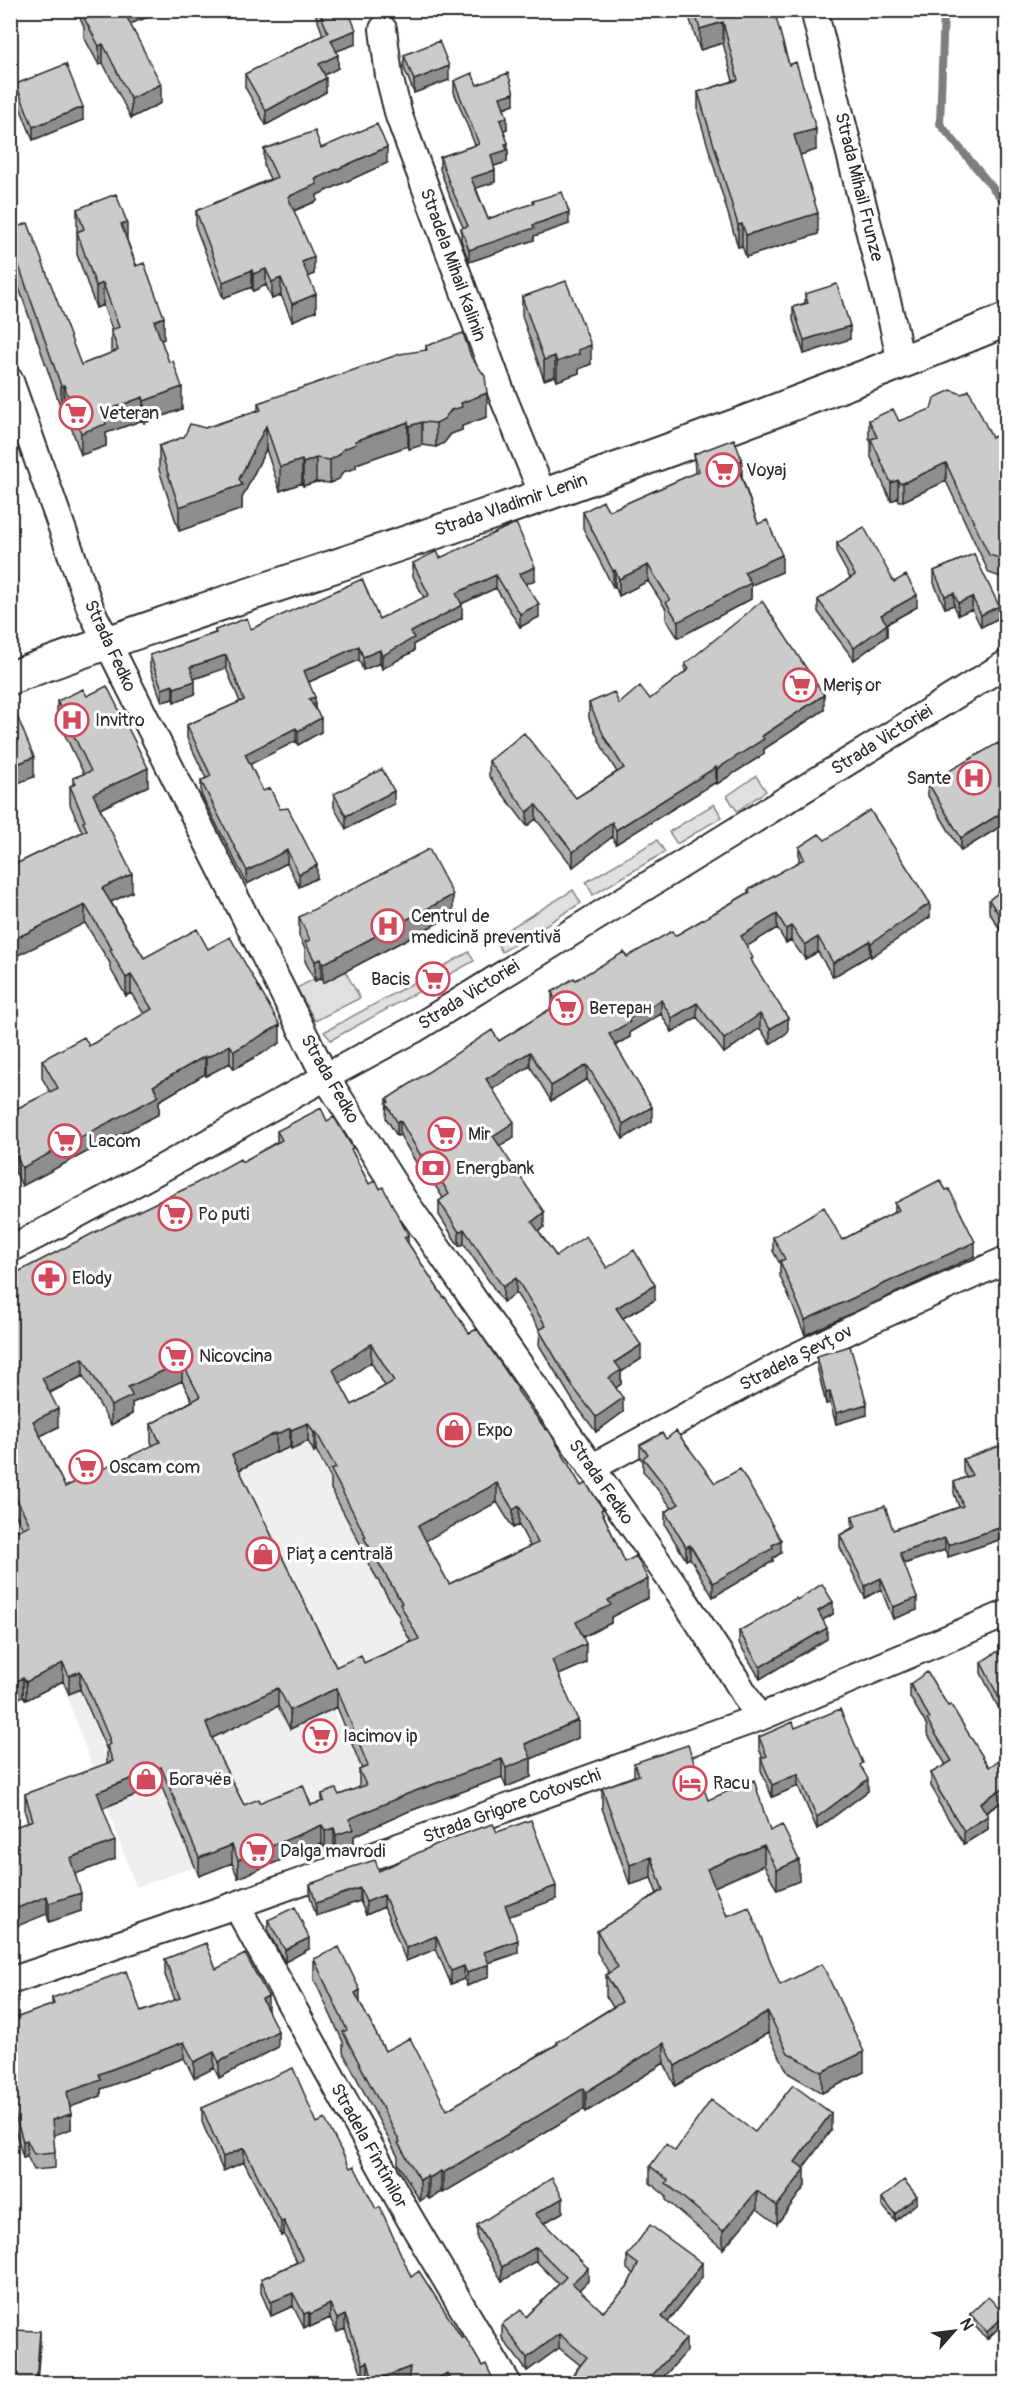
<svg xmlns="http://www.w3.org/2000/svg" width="1017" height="2394" font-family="Pangolin,sans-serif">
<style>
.built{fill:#efefef}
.green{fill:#e0e0e0;stroke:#868686;stroke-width:1.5}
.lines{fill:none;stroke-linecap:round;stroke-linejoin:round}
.stream{stroke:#7e7e7e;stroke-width:8}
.minor-casing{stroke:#2b2b2b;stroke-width:30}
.major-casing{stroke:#2b2b2b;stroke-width:36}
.minor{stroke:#fff;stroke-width:26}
.major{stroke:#fff;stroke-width:32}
.wall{fill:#afafaf;stroke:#2b2b2b;stroke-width:1.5;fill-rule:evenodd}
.shaded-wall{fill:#8e8e8e;stroke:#2b2b2b;stroke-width:1.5}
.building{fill:#cbcbcb;stroke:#2b2b2b;stroke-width:1.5;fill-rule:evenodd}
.labels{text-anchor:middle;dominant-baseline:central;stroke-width:6;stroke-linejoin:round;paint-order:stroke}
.street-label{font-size:18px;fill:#2b2b2b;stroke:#fff}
.poi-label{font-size:18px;fill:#2b2b2b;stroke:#fff;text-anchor:start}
</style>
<rect width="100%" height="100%" fill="#fff"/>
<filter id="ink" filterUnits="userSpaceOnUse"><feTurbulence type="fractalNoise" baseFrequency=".0167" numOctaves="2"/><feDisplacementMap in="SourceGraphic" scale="12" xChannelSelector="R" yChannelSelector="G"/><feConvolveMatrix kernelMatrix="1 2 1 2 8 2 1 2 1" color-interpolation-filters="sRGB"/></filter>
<g filter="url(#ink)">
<path class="built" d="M294 1297 464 1613 512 1630 333 1709 385 1819 230 1855 136 1887 61 1680 201 1412Z"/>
<path class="green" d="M756 776 766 791 737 811 727 796Z
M714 804 722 817 677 844 669 832Z
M657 840 665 852 593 895 586 882Z
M573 890 581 903 502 952 494 938Z
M469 952 474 961 331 1040 324 1032Z
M345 971 360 998 315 1021 297 988 314 979 321 978 323 982Z"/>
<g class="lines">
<path class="stream" d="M944 10 940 124 1006 204"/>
<defs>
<path id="minor" d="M814 10 893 325 901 363
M383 29 389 76 399 116 503 397 543 495
M10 381 91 610 325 1076 403 1199 679 1592 735 1678 758 1718
M10 1249C148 1180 279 1100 415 1029L1006 664
M591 1468 791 1359 869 1321 1006 1260
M236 1905 410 2219 508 2384
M10 1981 236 1905 758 1718 1006 1614"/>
<path id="major" d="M10 678C186 612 367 558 544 495 699 440 854 383 1006 320"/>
</defs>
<use href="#minor" class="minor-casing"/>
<use href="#major" class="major-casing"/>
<use href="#minor" class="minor"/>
<use href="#major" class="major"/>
</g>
<path class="wall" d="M76 10H166L130 24 161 103 131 118 103 63 99 65 84 37V27Z
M314 10H348L356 44 337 51 338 68 324 75 326 92 266 125 245 87V74L323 35Z
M690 10H772L816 150 800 155 818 234 746 257 742 246 738 247 698 113V92L733 81 723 43 700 50 690 20Z
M404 55 449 80 414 93 404 68Z
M454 81 477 85 514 104 504 108 507 129 504 130 508 155H507V162L494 166 495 182 476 188 488 219 533 204V201L569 224 534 236V240L469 262 461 240V228L463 227 450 197 440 169V157L475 145 454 92Z
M16 84 83 120 33 140 16 97Z
M321 148 387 163 317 195V201L294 211 314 274 308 276 316 311 292 321 281 295 272 299 266 285 253 291 252 287 223 298 196 228V211L270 179 264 166V149Z
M77 209 127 240 164 339 161 340 182 409 144 423 143 420 106 433V446L81 455 64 407 61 408 10 262V230L81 365 111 353V330L112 329 103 305 96 308 77 254Z
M805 294 850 339 804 354 793 320V307L805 303Z
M522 297 591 364 579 369V373L557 381 555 376 544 380 522 316Z
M426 346 487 417 462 426V430L451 434 444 443 436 447 422 445 409 449 408 446 356 464V468L343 472 339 479 330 483 316 482 303 486 302 483 280 491 266 449 242 498V509L179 531 159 470V446L184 437 205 428 258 410V403L426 350Z
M869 420 899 421 992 438 1006 430V579L989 573 946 481 903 501H899L898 498 891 501 871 457V443L869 438Z
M694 454 742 477 758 524 782 572 751 585V599L678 638 666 619V609L648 581 619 596 615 586 613 587 583 528V512L609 511 695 473Z
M837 543 894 582 917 607 887 624V636L854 660 818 612V600L850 578 837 554Z
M974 554 999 618 981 627 972 609 958 615 954 605 945 608 934 583V571Z
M440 558 535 580 525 584 539 617 520 627 496 588 461 604 462 618 414 644V651L382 669 380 663 363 670 359 660 309 682 321 732 298 745 296 741 250 764 263 791 317 878 299 887 287 863 247 884 201 794V781L206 778 187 738V725L240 702 226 668 194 679 195 694 174 702 173 699 162 702 150 668V655L215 633V630L251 629 379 619 424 598 413 576V563Z
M685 664 824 710 764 749V754L717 784 716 782 616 844 612 837 573 867 536 819 527 826 489 776V761L576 798 617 772 605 753 589 718V703L619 704 650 699 685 673Z
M87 696 148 786 100 809 132 892 111 902 144 958 208 949 280 1043 234 1069 230 1063 206 1076 205 1074 159 1101V1114L22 1186 16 1173 10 1112 50 1092 42 1078V1060L89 1046 144 1014 131 993 126 996 110 968V963L85 923 16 864 82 832 70 804V786L73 785V778L84 774 57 719V701Z
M1006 758V823L961 851 928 796V783Z
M334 794 394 804 346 829 334 807Z
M825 840 930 917 871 957 870 955 833 977 818 952 805 959 791 940 786 943 777 928 747 946 753 964 788 1032 770 1044 760 1028 724 1053 697 1017 672 1032 661 1014 630 1032V1037L616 1045 652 1121 623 1139 587 1079 551 1101 530 1066 492 1089 514 1137 499 1146 544 1227 538 1231 556 1256 607 1268 655 1300 623 1318 641 1359 621 1372V1384L616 1388 623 1412 596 1432 573 1401 539 1345 540 1330 516 1293 503 1302 464 1244 459 1246 439 1215V1201L443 1198 425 1169 421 1171 400 1135 397 1136 386 1118 387 1099 499 1041 552 1008V992L576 980 675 936 748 893V890L799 862V847Z
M1006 887 1001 931 989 912V900Z
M453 915 323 983 321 978 315 981 305 961V949L299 936V917Z
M327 1121 353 1153 369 1184 444 1298 469 1333 518 1392 581 1486 603 1514 625 1562 648 1598 611 1617V1623L583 1637 586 1663 559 1675 578 1738 531 1759V1777L506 1787 502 1777 407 1812 354 1836V1847L336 1853 334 1846 325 1850 322 1843 238 1878 232 1863 199 1876 161 1785 103 1808 115 1859 75 1874 81 1911 49 1922 47 1914 28 1822 25 1813V1794L107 1764V1750L80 1689 69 1694 63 1681 26 1700 23 1696V1529L10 1504V1276L242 1162 277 1142V1131ZM371 1362 385 1386 352 1405 340 1383ZM83 1376 111 1425 132 1414V1403L182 1381 192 1401 151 1424V1442L153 1446 65 1487 40 1436 58 1427 50 1393ZM308 1441 314 1452 316 1450 331 1479V1489L364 1551V1556L400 1618V1622L411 1642 364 1663 336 1667 239 1470 276 1452V1453L290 1447 291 1449ZM497 1502 513 1528 519 1525 530 1546 449 1584 425 1540ZM278 1706 290 1729 337 1707 362 1769 359 1770V1788L339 1795 322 1794V1802L311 1805 259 1803 244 1805 221 1760 212 1738Z
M895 1203 975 1256 805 1335 780 1276V1264L773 1251V1237L842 1240 895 1212Z
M817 1356 867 1415 836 1424 830 1403 826 1404 817 1367Z
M666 1439 715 1483 781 1553 773 1558V1561L713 1597 690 1558 686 1560 665 1525V1512L672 1508 643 1471V1461L640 1458V1445Z
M1006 1456V1549L1003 1550 999 1540 948 1557 945 1550 904 1564 917 1610 893 1619 881 1589 865 1598 840 1547V1535L852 1528V1516L893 1530 959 1507 954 1493V1482L966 1477 963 1471V1459Z
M797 1600 833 1614 823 1620 827 1639 760 1679 739 1643V1631Z
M1006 1650 1001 1713 981 1673V1662Z
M910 1684 948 1706 989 1767 1006 1761V1799L986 1813 988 1829 964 1844 938 1802V1798L931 1786V1773L946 1765 927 1733V1726L910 1697Z
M795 1728 863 1769 868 1791 817 1829 798 1786 772 1797 761 1770V1758H763L759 1749V1737Z
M634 1763 770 1831 799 1881 777 1890 764 1865 714 1887 727 1916 780 1985 864 2072 822 2093 788 2073 768 2033 675 2086 664 2063 586 2112 584 2109 443 2193 441 2192 429 2199 427 2196 420 2201 398 2164V2157L343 2052V2042L314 1979V1959L360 2003 385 2051 447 2110 557 2044V2042L613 2007 606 1996V1975L609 1973 597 1952V1931L657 1894 651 1878 630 1885 602 1808V1788L634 1776Z
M497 1832 556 1899 509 1916 518 1953 489 1963V1976L467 1986 464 1979 451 1984 436 1949 406 1961 384 1907 366 1915 360 1901 316 1916 310 1896V1884L346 1872V1869L379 1871Z
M268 1920 309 1949 285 1962 268 1932Z
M165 1959 216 1969 268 2010 278 2047 219 2078 214 2068 194 2078 184 2058 101 2089V2096L70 2107 71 2129 53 2135 55 2152V2168L34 2170 27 2156 23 2157 14 2127 10 2020 52 2005V1998L141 2012 175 2000 165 1975Z
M202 2108 317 2123 350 2168 411 2277 462 2338 495 2384H408V2382L403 2384H370L368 2376 363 2377 345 2329 337 2332 330 2318 310 2327 309 2325 304 2328 293 2306 271 2316 261 2292V2279L297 2262 284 2234 281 2236 244 2162 223 2171 202 2122Z
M831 2130 803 2168 805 2186 777 2224 757 2209 723 2249 666 2200V2196L650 2183V2166L675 2151 755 2132Z
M882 2198 917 2203 895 2221 882 2205Z
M563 2212 544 2223 588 2281 579 2290 603 2312 627 2287 633 2274 627 2269V2256L702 2277 668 2322 686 2352 657 2384H572V2376L580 2365 559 2348 527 2371 502 2338V2324L526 2317 559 2284 536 2261 502 2281 477 2239V2225Z
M970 2314 1006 2321 987 2339 970 2321Z"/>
<path class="shaded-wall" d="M122 10H166L122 27Z
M723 22V43L700 50V29Z
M356 30V44L331 53V40Z
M103 44V63L99 65V46Z
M338 55V68L319 78V64Z
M449 66V80L414 93V80Z
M326 78V92L266 125V111Z
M161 84V103L131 118V99Z
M514 93V104L500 109V97Z
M83 107V120L33 140V127Z
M507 117V129L500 132V120Z
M816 129V150L794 157V135Z
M508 143V155H507V162L491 167V155L505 144Z
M387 147V163L317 195V201L288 213V197L315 179Z
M495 170V182L471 190V178Z
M569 212V224L534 236V240L469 262V250L533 225Z
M818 213V234L746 257V235Z
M127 222V244L121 224Z
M742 224V246L738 247V225Z
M314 257V274L302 279V262Z
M266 269V285L253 291V274Z
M252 270V287L223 298V282Z
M281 278V295L272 299V282Z
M103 283V305L96 308V286Z
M316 294V311L292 321V304Z
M164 317V339L154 343V321Z
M850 326V339L804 354V340Z
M591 345V364L579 369V373L557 381V362L578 350Z
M555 356V376L544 380V360Z
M64 385V407L61 408V386Z
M182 387V409L144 423V401Z
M487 393V417L462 426V430L451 434 444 443 436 447V423L461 403Z
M143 397V420L106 433V446L81 455V433L102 412Z
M408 422V446L356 464V468L343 472 339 479 330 483V460L343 449 355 441Z
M422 422V445L409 449V426Z
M266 426V449L242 498V509L179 531V507L239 479Z
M316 458V482L303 486V463Z
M302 460V483L280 491V467Z
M742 460V477L736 462Z
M946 463V481L903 501V483Z
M898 480V498L891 501V483Z
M782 555V572L751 585V599L678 638V622L744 572Z
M648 565V581L619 596V579Z
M535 567V580L519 587V574Z
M615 570V586L613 587V571Z
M496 575V588L456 606V593Z
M954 593V605L945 608V596Z
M917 595V607L881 627V615Z
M972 597V609L958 615V603Z
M539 604V617L520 627V614Z
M462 605V618L414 644V651L382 669V656L411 632Z
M999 606V618L981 627V615Z
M887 624V636L854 660V648Z
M359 646V660L304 684V671Z
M380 650V663L363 670V657Z
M226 655V668L190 680V667Z
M195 681V694L174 702V688Z
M173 685V699L162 702V689Z
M824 695V710L764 749V754L717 784V769L762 736Z
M315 697V710L309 699Z
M321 718V732L298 745V731Z
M296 728V741L245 767V754Z
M34 757V777L10 786V767Z
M716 767V782L616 844V830Z
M148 768V786L93 812V794Z
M394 791V804L346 829V816Z
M536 805V819L527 826V812Z
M1006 810V823L961 851V838Z
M612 822V837L573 867V852Z
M287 850V863L247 884V871Z
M317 865V878L299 887V874Z
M132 874V892L102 906V888Z
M453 895V915L323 983V964Z
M930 903V917L871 957V943Z
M85 905V923L10 959V941Z
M777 914V928L741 950V936Z
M1006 915V927L1001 931V918Z
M791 926V940L786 943V929Z
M818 937V952L805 959V945Z
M870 941V955L833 977V963Z
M321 959V978L315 981V961Z
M131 975V993L126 996V978Z
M661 1000V1014L630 1032V1037L609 1048V1034L628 1019Z
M697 1003V1017L672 1032V1018Z
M760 1014V1028L724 1053V1039Z
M788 1018V1032L770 1044V1029Z
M280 1025V1043L234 1069V1051Z
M230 1045V1063L206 1076V1058Z
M530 1052V1066L486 1093V1079Z
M205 1056V1074L159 1101V1114L22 1186V1168L153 1086Z
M587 1065V1079L551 1101V1086Z
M652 1107V1121L623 1139V1124Z
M400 1120V1135L397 1136V1122Z
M514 1122V1137L493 1150V1136Z
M425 1154V1169L421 1171V1156Z
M16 1155V1173L10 1176V1158Z
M544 1212V1227L532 1237V1222Z
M464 1229V1244L459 1246V1232Z
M408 1235V1253L404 1237Z
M975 1242V1256L805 1335V1320Z
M516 1278V1293L503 1302V1287Z
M655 1285V1300L616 1322V1308Z
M371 1344V1362L333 1388V1370Z
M641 1345V1359L621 1372V1384L609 1393V1378L615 1362Z
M83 1358V1376L42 1396V1378Z
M182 1362V1381L132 1403V1414L111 1425V1406L128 1387Z
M830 1392V1403L826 1404V1393Z
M623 1398V1412L596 1432V1417Z
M867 1404V1415L836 1424V1413Z
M58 1409V1427L33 1440V1421Z
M308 1423V1441L291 1449V1430Z
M290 1428V1447L276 1453V1435Z
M316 1432V1450L314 1452V1433Z
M276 1433V1452L232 1473V1455Z
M497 1483V1502L418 1545V1526Z
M519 1506V1525L513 1528V1510Z
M999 1528V1540L948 1557V1545Z
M1006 1537V1549L1003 1550V1538Z
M945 1538V1550L900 1565V1553Z
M781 1540V1553L773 1558V1561L713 1597V1583L772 1545Z
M690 1545V1558L686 1560V1547Z
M881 1578V1589L865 1598V1586Z
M648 1579V1598L611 1617V1623L576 1640V1622L608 1600Z
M917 1598V1610L893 1619V1607Z
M833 1602V1614L818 1623V1611Z
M827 1628V1639L760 1679V1667Z
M586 1644V1663L552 1678V1660Z
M63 1663V1681L26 1700V1682Z
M80 1671V1689L69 1694V1676Z
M23 1678V1696L10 1703V1684Z
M278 1688V1706L206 1741V1723Z
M337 1688V1707L290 1729V1710Z
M1006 1699V1711L1001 1713V1702Z
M578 1720V1738L531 1759V1777L506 1787V1768L525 1744Z
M502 1759V1777L407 1812 354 1836V1847L336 1853V1835L349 1819 407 1794Z
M161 1767V1785L97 1810V1792Z
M798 1774V1786L772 1797V1785Z
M868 1779V1791L817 1829V1817Z
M1006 1786V1799L980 1816V1803Z
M988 1816V1829L964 1844V1831Z
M322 1825V1843L238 1878V1860Z
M334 1828V1846L325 1850V1831Z
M115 1841V1859L70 1876V1858Z
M232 1845V1863L199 1876V1858Z
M764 1845V1865L707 1890V1869Z
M651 1857V1878L630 1885V1865Z
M799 1860V1881L777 1890V1870Z
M556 1886V1899L505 1918V1905Z
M360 1888V1901L316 1916V1903Z
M81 1893V1911L49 1922V1903Z
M384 1895V1907L366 1915V1902Z
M47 1896V1914L10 1929V1911Z
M436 1936V1949L406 1961V1948Z
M309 1938V1949L285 1962V1950Z
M518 1940V1953L484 1964V1952Z
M489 1964V1976L467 1986V1973Z
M464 1966V1979L451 1984V1971Z
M360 1990V2011L355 1993Z
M268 1996V2012L262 1999Z
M768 2012V2033L675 2086V2066Z
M278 2031V2047L219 2078V2062Z
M184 2042V2058L101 2089V2096L67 2108V2092L99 2074Z
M664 2043V2063L586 2112V2092Z
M214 2052V2068L194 2078V2062Z
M864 2052V2072L822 2093V2072Z
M584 2088V2109L443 2193V2173Z
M14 2112V2127L10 2128V2113Z
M831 2113V2130L795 2179V2162Z
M71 2114V2129L52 2136V2120Z
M27 2140V2156L23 2157V2141Z
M244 2148V2162L223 2171V2157Z
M805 2169V2186L777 2224V2206Z
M441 2171V2192L429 2199V2178Z
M427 2176V2196L420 2201V2180Z
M757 2191V2209L723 2249V2231Z
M917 2196V2203L895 2221V2214Z
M563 2198V2212L535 2228V2214Z
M284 2221V2234L281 2236V2222Z
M536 2247V2261L502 2281V2267Z
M702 2263V2277L662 2330V2317Z
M588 2268V2281L572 2297V2283Z
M293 2293V2306L271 2316V2302Z
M330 2304V2318L310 2327V2314Z
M309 2312V2325L304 2328V2314Z
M1006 2314V2321L987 2339V2332Z
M345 2315V2329L337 2332V2319Z
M40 2331V2344L37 2384H36Z
M559 2334V2348L527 2371V2358Z
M686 2339V2352L657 2384H644Z
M368 2362V2376L363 2377V2364Z
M410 2367V2381L403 2384H373V2381Z
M447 2373V2384H428Z"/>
<path class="building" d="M85 10H123L161 84 131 99 103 44 99 46 84 18 88 16Z
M319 10H348L356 30 331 40 338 55 319 64 326 78 266 111 245 74 328 33Z
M694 10H772L774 18 776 17 789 65 796 62 816 129 794 135 818 213 746 235 742 224 738 225 698 92 738 80 723 22 700 29Z
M439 41 449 66 414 80 404 55Z
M66 64 83 107 33 127 16 84Z
M472 73 477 85 508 73 514 93 500 97 507 117 500 120 508 143 505 144 507 150 491 155 495 170 471 178 488 219 534 203 533 201 562 192 569 212 533 225 534 228 469 250 461 228 468 226 450 185 440 157 479 144 454 81Z
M377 124 387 147 315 179 317 184 288 197 314 257 302 262 316 294 292 304 281 278 272 282 266 269 253 274 252 270 223 282 196 211 277 177 264 149 315 131 321 148Z
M116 194 127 222 121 224 136 266 144 263 164 317 154 321 169 362 173 361 182 387 144 401 143 397 102 412 106 424 81 433 64 385 61 386 10 240V230L28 223 81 365 118 350 111 330 119 327 103 283 96 286 77 232 84 229 77 209Z
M566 281 591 345 578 350 579 354 557 362 555 356 544 360 522 297Z
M837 284 850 326 804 340 793 307 808 303 805 294Z
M463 333 471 357 485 376 487 393 461 403 462 407 451 410 444 419 436 423 422 422 409 426 408 422 355 441 356 444 343 449 339 455 330 460 316 458 303 463 302 460 280 467 266 426 239 479 242 485 179 507 159 446 184 437 190 424 205 428 261 410 258 403 400 354 427 350 426 346Z
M951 390 962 394 969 390 992 438 1006 430V560L989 555 946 463 903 483H899L898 480 891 483 871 439 877 437 869 420 893 409 899 421 931 409 934 398Z
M734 439 742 460 736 462 758 524 767 520 782 555 744 572 751 583 678 622 666 602 670 600 648 565 619 579 615 570 613 571 583 512 603 501 609 511 699 471 694 454Z
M516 523 535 567 519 574 539 604 520 614 496 575 456 593 462 605 411 632 414 638 382 656 380 650 363 657 359 646 304 671 315 697 309 699 321 718 298 731 296 728 245 754 263 791 270 788 280 809 288 808 317 865 299 874 287 850 247 871 201 781 211 776 187 725 244 700 226 655 190 667 195 681 174 688 173 685 162 689 150 655 216 633 215 630 247 618 251 629 362 579 379 619 429 595 413 563 437 551 440 558Z
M864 527 894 582 906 575 917 595 881 615 887 624 854 648 818 600 855 575 837 543Z
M974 554 999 606 981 615 972 597 958 603 954 593 945 596 934 571Z
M762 601 824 695 762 736 764 739 717 769 716 767 616 830 612 822 573 852 536 805 527 812 489 761 524 733 576 798 624 768 605 738 589 703 614 692 619 704 640 686 650 699 689 669 685 664Z
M107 686 148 768 93 794 132 874 102 888 144 958 197 929 208 949 230 937 280 1025 234 1051 230 1045 206 1058 205 1056 153 1086 159 1096 22 1168 16 1155 10 1158V1112L58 1088 42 1060 84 1037 89 1046 152 1009 131 975 126 978 110 950 112 949 85 905 10 941V860L14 858 16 864 87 830 83 822 85 821 70 786 76 784 73 778 91 771 57 701 83 689 87 696Z
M13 706 34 757 10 767V707Z
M998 743 1006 758V810L961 838 928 783Z
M382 769 394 791 346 816 334 794Z
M870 810 930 903 871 943 870 941 833 963 818 937 805 945 791 926 786 929 777 914 741 936 753 958 750 959 788 1018 770 1029 760 1014 724 1039 697 1003 672 1018 661 1000 628 1019 630 1022 609 1034 652 1107 623 1124 587 1065 551 1086 530 1052 486 1079 514 1122 493 1136 544 1212 532 1222 556 1256 586 1236 607 1268 634 1250 655 1285 616 1308 641 1345 615 1362 621 1370 609 1378 623 1398 596 1417 573 1387 539 1330 546 1326 516 1278 503 1287 464 1229 459 1232 439 1201 449 1194 425 1154 421 1156 400 1120 397 1122 386 1103 389 1102 387 1099 492 1030 499 1041 557 1005 552 992 574 978 576 980 624 952 627 957 672 931 675 936 750 892 748 890 804 859 799 847 819 834 825 840Z
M429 849 453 895 323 964 321 959 315 961 305 942 310 940 299 917Z
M1006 887V915L1001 918 989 900Z
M321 1108 327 1121 334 1117 353 1148 351 1149 369 1184 376 1180 380 1189 383 1187 408 1235 404 1237 444 1298 445 1297 469 1333 477 1329 518 1389 517 1390 546 1430 548 1429 581 1486 586 1483 603 1509 601 1510 625 1562 636 1556 648 1579 608 1600 611 1605 576 1622 586 1644 552 1660 578 1720 525 1744 531 1758 506 1768 502 1759 407 1794 349 1819 354 1829 336 1835 334 1828 325 1831 322 1825 238 1860 232 1845 199 1858 161 1767 97 1792 115 1841 70 1858 81 1893 49 1903 47 1896 10 1911V1829L33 1820 25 1794 113 1761 107 1746 110 1744 108 1740H110L80 1671 69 1676 63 1663 26 1682 23 1678 10 1684V1534L30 1525 10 1486V1276L107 1226 193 1185 240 1159 242 1162 282 1140 277 1131ZM371 1344 394 1381 352 1405 333 1370ZM83 1358 111 1406 132 1396 128 1387 182 1362 200 1397 151 1424 160 1442 65 1487 33 1421 58 1409 42 1378ZM308 1423 314 1433 316 1432 336 1468 331 1470 366 1537 364 1538 402 1603 400 1604 419 1639 364 1663 361 1655 336 1667 232 1455 276 1433V1435L290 1428 291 1430ZM497 1483 513 1510 519 1506 538 1543 449 1584 418 1526ZM278 1688 290 1710 337 1688 368 1766 359 1770 366 1785 339 1795 336 1789 322 1794 324 1801 311 1805 303 1785 259 1803V1799L244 1805 221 1760 206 1723Z
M940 1180 946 1190 949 1189 975 1242 805 1320 780 1261 785 1259 773 1237 824 1207 842 1240 899 1210 895 1203Z
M850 1346 867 1404 836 1413 830 1392 826 1393 817 1356Z
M676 1431 715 1483 740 1469 781 1540 772 1545 773 1548 713 1583 690 1545 686 1547 665 1512 679 1504 643 1458 648 1454 640 1445 662 1433 666 1439Z
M1000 1446 1005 1457 1006 1456V1537L1003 1538 999 1528 948 1545 945 1538 900 1553 917 1598 893 1607 881 1578 865 1586 840 1535 856 1527 852 1516 885 1506 893 1530 963 1506 954 1482 972 1475 963 1459Z
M822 1584 833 1602 818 1611 827 1628 760 1667 739 1631 796 1598 797 1600Z
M1006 1650V1699L1001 1702 981 1662 998 1651 999 1653Z
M927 1672 948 1706 951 1705 989 1767 1004 1757 1006 1761V1786L980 1803 988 1816 964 1831 938 1789 939 1788 931 1773 952 1761 927 1720 930 1718 910 1684Z
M840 1709 863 1763 860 1765 868 1779 817 1817 798 1774 772 1785 761 1758 767 1756 759 1737 793 1722 795 1728Z
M688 1745 708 1800 754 1780 770 1831 782 1825 799 1860 777 1870 764 1845 707 1869 727 1916 749 1907 780 1985 822 1964 864 2052 822 2072 788 2053 768 2012 675 2066 664 2043 586 2092 584 2088 443 2173 441 2171 429 2178 427 2176 420 2180 398 2143 400 2142 343 2032 347 2030 314 1959 339 1947 360 1990 355 1993 385 2051 410 2038 447 2110 558 2044 557 2042 622 2002 606 1975 618 1967 597 1931 663 1890 651 1857 630 1865 602 1788 639 1775 634 1763Z
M531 1820 556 1886 505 1905 518 1940 484 1952 489 1964 467 1973 464 1966 451 1971 436 1936 406 1948 384 1895 366 1902 360 1888 316 1903 310 1884 346 1871V1869L375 1860 379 1871 439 1843 474 1830 493 1824 497 1832Z
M295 1907 309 1938 285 1950 268 1920Z
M206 1943 216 1969 245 1954 268 1996 262 1999 278 2031 219 2062 214 2052 194 2062 184 2042 99 2074 101 2080 67 2092 71 2114 52 2120 55 2152 34 2154 27 2140 23 2141 14 2112 10 2113V2020L54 2004 52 1998 126 1971 141 2012 180 1998 165 1959Z
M293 2068 317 2123 325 2119 350 2168 354 2166 376 2209 380 2207 411 2277 419 2271 462 2338 465 2337 482 2366 486 2364 495 2384H452L447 2373 428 2384H408L410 2367 373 2381 368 2362 363 2364 345 2315 337 2319 330 2304 310 2314 309 2312 304 2314 293 2293 271 2302 261 2279 303 2260 284 2221 281 2222 244 2148 223 2157 202 2108Z
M793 2085 831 2113 795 2162 805 2169 777 2206 757 2191 723 2231 666 2183 668 2180 650 2166 666 2144 675 2151 711 2100 755 2132Z
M552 2178 563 2198 535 2214 588 2268 572 2283 603 2312 627 2287 638 2264 627 2256 650 2225 702 2263 662 2317 686 2339 644 2384H582L572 2376 587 2357 559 2334 527 2358 502 2324 521 2310 526 2317 566 2277 536 2247 502 2267 477 2225Z
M904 2180 917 2196 895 2214 882 2198Z
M988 2297 1006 2314 987 2332 970 2314Z
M11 2330 40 2331 36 2384H10Z"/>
</g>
<defs>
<symbol id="supermarket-ring" viewBox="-11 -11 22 22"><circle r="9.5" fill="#fff" stroke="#d1495b" stroke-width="1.5"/><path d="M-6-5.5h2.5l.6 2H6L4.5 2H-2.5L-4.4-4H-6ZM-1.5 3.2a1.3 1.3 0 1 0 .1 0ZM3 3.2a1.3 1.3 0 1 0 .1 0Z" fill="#d1495b"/></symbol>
<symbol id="hospital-ring" viewBox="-11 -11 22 22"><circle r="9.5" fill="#fff" stroke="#d1495b" stroke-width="1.5"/><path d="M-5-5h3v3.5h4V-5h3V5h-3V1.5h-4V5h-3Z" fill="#d1495b"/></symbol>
<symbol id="bank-ring" viewBox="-11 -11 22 22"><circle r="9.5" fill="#fff" stroke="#d1495b" stroke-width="1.5"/><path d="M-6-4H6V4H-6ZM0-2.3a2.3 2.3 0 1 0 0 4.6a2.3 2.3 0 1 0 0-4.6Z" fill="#d1495b"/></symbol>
<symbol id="pharmacy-ring" viewBox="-11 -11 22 22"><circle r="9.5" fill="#fff" stroke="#d1495b" stroke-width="1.5"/><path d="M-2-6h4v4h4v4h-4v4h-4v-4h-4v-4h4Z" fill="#d1495b"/></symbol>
<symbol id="shop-ring" viewBox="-11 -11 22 22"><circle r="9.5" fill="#fff" stroke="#d1495b" stroke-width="1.5"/><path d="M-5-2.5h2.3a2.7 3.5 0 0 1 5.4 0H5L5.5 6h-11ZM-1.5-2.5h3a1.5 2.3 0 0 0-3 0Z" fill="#d1495b"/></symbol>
<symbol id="hotel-ring" viewBox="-11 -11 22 22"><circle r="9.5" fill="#fff" stroke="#d1495b" stroke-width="1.5"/><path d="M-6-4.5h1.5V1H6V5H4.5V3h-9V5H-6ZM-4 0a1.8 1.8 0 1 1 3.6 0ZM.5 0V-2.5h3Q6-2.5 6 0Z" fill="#d1495b"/></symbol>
</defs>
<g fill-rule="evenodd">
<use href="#supermarket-ring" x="57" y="394" width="38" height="38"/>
<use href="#supermarket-ring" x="704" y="451" width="38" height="38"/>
<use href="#supermarket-ring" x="781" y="666" width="38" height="38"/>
<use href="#hospital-ring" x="53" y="701" width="38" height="38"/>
<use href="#hospital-ring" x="955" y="759" width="38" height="38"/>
<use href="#hospital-ring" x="369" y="907" width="38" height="38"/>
<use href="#supermarket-ring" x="414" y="960" width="38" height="38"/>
<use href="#supermarket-ring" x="547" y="989" width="38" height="38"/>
<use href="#supermarket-ring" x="426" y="1115" width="38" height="38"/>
<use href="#supermarket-ring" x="46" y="1122" width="38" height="38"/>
<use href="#bank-ring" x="414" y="1149" width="38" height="38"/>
<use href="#supermarket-ring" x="156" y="1195" width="38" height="38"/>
<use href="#pharmacy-ring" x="30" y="1259" width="38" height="38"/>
<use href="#supermarket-ring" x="157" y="1337" width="38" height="38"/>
<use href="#shop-ring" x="435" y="1411" width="38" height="38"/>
<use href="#supermarket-ring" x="67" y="1448" width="38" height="38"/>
<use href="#shop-ring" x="244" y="1535" width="38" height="38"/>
<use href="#supermarket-ring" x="301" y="1717" width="38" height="38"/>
<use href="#shop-ring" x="127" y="1760" width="38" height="38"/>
<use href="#hotel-ring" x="671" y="1764" width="38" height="38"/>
<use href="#supermarket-ring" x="238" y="1832" width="38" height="38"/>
</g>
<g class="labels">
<g class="street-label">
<text transform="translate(859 187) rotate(76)">Strada Mihail Frunze</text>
<text transform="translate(453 265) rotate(70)">Stradela Mihail Kalinin</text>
<text transform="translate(511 505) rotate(-19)">Strada Vladimir Lenin</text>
<text transform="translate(110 646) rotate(65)">Strada Fedko</text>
<text transform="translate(882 740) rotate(-32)">Strada Victoriei</text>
<text transform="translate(469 995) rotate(-32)">Strada Victoriei</text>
<text transform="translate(330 1079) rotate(60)">Strada Fedko</text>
<text transform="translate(796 1358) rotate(-27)">Stradela Șevțov</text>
<text transform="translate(601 1482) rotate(55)">Strada Fedko</text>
<text transform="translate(512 1806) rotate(-20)">Strada Grigore Cotovschi</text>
<text transform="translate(369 2146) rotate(61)">Stradela Fîntînilor</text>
</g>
<g class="poi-label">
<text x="99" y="413">Veteran</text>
<text x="746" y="470">Voyaj</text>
<text x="823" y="685">Merișor</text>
<text x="95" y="720">Invitro</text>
<text x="951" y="778" text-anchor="end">Sante</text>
<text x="411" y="916">Centrul de<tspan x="411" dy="21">medicină preventivă</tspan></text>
<text x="410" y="979" text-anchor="end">Bacis</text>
<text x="589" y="1008">Ветеран</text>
<text x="468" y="1134">Mir</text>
<text x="88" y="1141">Lacom</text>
<text x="456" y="1168">Energbank</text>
<text x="198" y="1214">Po puti</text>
<text x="72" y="1278">Elody</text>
<text x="199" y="1356">Nicovcina</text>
<text x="477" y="1430">Expo</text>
<text x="109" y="1467">Oscam com</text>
<text x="286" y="1554">Piața centrală</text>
<text x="343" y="1736">Iacimov ip</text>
<text x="169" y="1779">Богачёв</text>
<text x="713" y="1783">Racu</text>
<text x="280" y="1851">Dalga mavrodi</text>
</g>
</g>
<rect width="1017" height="2394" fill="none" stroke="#fff" stroke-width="36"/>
<rect x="18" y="18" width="981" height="2358" fill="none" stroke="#2b2b2b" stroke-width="2" filter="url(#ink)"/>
<g transform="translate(954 2331) rotate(62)" stroke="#ffffff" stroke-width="4.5" paint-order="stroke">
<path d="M0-4.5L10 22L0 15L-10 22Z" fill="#2b2b2b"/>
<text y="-9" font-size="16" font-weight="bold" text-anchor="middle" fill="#2b2b2b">N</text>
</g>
</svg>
